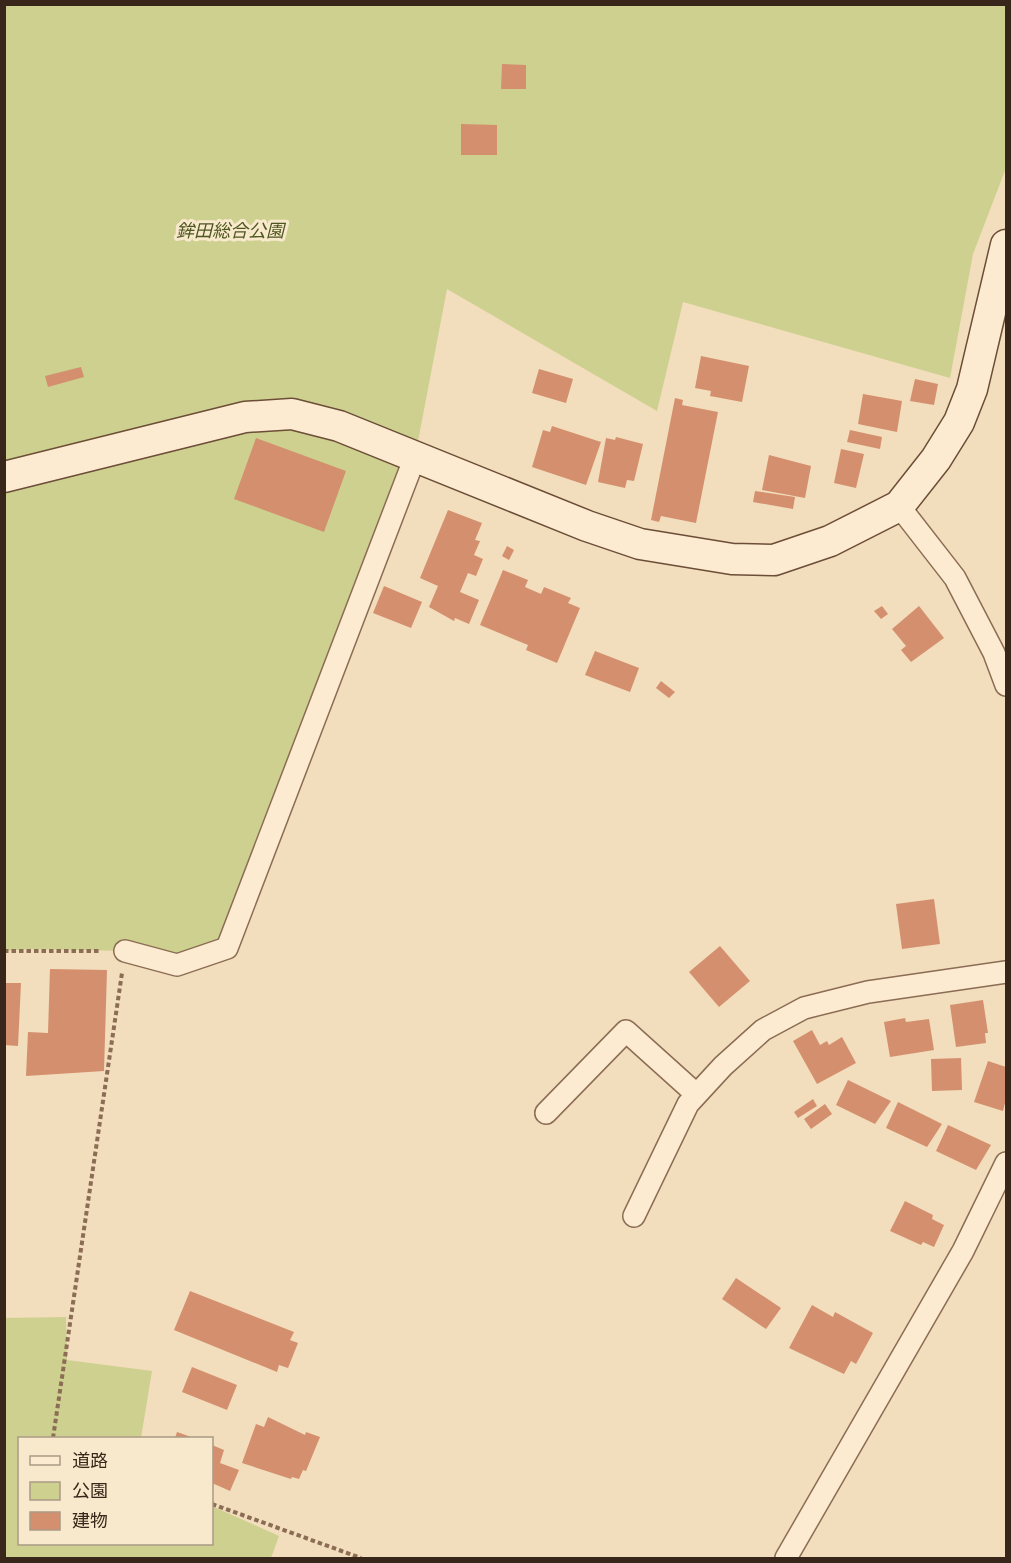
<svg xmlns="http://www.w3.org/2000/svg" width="1011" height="1563" font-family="'Playfair Display','Noto Sans JP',serif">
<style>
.green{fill:#ced08f}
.building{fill:#d4906e}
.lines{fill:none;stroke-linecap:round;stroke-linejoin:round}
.street-casing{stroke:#8b6c54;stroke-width:24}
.secondary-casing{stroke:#6c4d37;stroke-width:33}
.path{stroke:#8b6c54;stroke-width:4;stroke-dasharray:4.5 3;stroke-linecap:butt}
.street{stroke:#fcebd0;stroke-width:21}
.secondary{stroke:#fcebd0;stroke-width:30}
.labels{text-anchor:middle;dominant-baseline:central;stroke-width:6;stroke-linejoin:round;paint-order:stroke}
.park-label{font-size:18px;font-style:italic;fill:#4d571f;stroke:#f8e8cc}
</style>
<rect width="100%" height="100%" fill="#f2ddbc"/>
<path class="green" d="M5 5H1006V168L973 254 950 378 683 302 657 411 447 289 415 457 227 948 199 960 125 951 29 949 5 951Z
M66 1317 67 1360 152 1371 141 1438H20V1544H212V1506L279 1536 271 1558H5V1318Z"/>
<path class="building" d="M502 64 526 65V89H501Z
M461 124 497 125V155H461Z
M701 356 749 366 742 402 710 396 711 391 695 388Z
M81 367 84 377 48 387 45 376Z
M539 369 573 379 566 403 532 393Z
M915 379 938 384 934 405 910 401Z
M863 394 902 401 897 432 858 424Z
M675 398 683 400 682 405 718 412 696 523 661 516 659 522 651 520Z
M552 426 601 442 586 485 532 467 543 430 550 432Z
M850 430 882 437 880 449 847 442Z
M616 437 643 444 634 481 627 480 625 488 598 482 606 438 615 440Z
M256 438 346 471 324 532 234 499Z
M841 449 864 454 856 488 834 483Z
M769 455 811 466 805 498 762 490Z
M755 491 795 497 793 509 753 502Z
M448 510 482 523 475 540 480 541 474 555 483 559 476 576 468 573 460 592 479 600 469 624 455 618 454 621 429 607 438 586 420 578Z
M507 546 514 550 509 560 502 556Z
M503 570 528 580 525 587 541 594 544 587 571 598 568 603 580 608 557 663 526 650 528 645 480 625Z
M384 586 422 602 411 628 373 613Z
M882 606 888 614 881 619 874 611Z
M919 606 944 638 911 662 901 650 906 646 892 629Z
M595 651 639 668 630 692 585 675Z
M661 681 675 692 669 698 656 688Z
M934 899 940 944 902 949 896 904Z
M720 946 750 981 719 1007 689 972Z
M50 969 107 970 104 1071 26 1076 28 1032 48 1033Z
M4 983H21L18 1046 4 1045Z
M983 1000 988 1033H985L986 1043 956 1047 950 1005Z
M905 1018 906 1022 929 1019 934 1050 890 1057 884 1022Z
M812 1030 820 1045 827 1041 829 1045 842 1037 856 1063 817 1084 793 1041Z
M961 1058 962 1090 932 1091 931 1059Z
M988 1061 1006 1067V1099L1003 1111 974 1102Z
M848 1080 891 1101 875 1124 836 1105Z
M813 1099 817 1106 798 1118 794 1112Z
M898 1102 942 1124 927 1147 886 1128Z
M825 1104 832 1114 811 1129 804 1119Z
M948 1125 991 1145 976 1170 936 1151Z
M905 1201 933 1215 932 1219 944 1225 934 1247 923 1242 921 1245 890 1231Z
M736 1278 781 1308 766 1329 722 1299Z
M190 1291 294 1332 290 1340 298 1343 288 1368 279 1365 277 1372 174 1330Z
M812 1305 833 1317 835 1312 873 1333 856 1364 851 1361 844 1374 789 1348Z
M192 1367 237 1385 227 1410 182 1392Z
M268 1417 305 1435 306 1432 320 1437 306 1471 303 1470 299 1479 292 1477 291 1479 242 1463 256 1424 264 1427Z
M177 1432 194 1438H175Z
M212 1445 224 1450 220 1463 239 1470 230 1491 212 1483Z"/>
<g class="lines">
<defs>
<path id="street" d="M899 506 955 578 994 653 1006 685
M125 951 177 965 227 948 415 457
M546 1113 626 1031 696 1094
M634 1216 688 1104 723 1066 763 1030 804 1008 868 992 1006 972
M786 1558 963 1251 1006 1163"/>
<path id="secondary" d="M4 477 245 417 292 414 339 426 587 526 640 544 732 559 774 560 830 541 899 506 936 459 959 422 972 389 1006 245"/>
</defs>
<use href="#street" class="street-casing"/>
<use href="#secondary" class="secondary-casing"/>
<path class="path" d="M4 951H101
M53 1438 122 973
M212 1504 361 1558"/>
<use href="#street" class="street"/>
<use href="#secondary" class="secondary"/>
</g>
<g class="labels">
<g class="park-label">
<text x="230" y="230">鉾田総合公園</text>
</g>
</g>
<rect width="1011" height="1563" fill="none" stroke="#38261a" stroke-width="12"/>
<rect x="18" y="1437" width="195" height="108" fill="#f8e8cc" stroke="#ab9a85" stroke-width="1.5"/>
<rect x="30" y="1456" width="30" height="9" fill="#fcebd0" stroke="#ab9a85" stroke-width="1.5"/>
<text x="72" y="1467" font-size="18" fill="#38261a">道路</text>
<rect x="30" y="1482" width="30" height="18" fill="#ced08f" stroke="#ab9a85" stroke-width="1.5"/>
<text x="72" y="1497" font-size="18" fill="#38261a">公園</text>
<rect x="30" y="1512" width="30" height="18" fill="#d4906e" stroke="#ab9a85" stroke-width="1.5"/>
<text x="72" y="1527" font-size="18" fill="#38261a">建物</text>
</svg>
